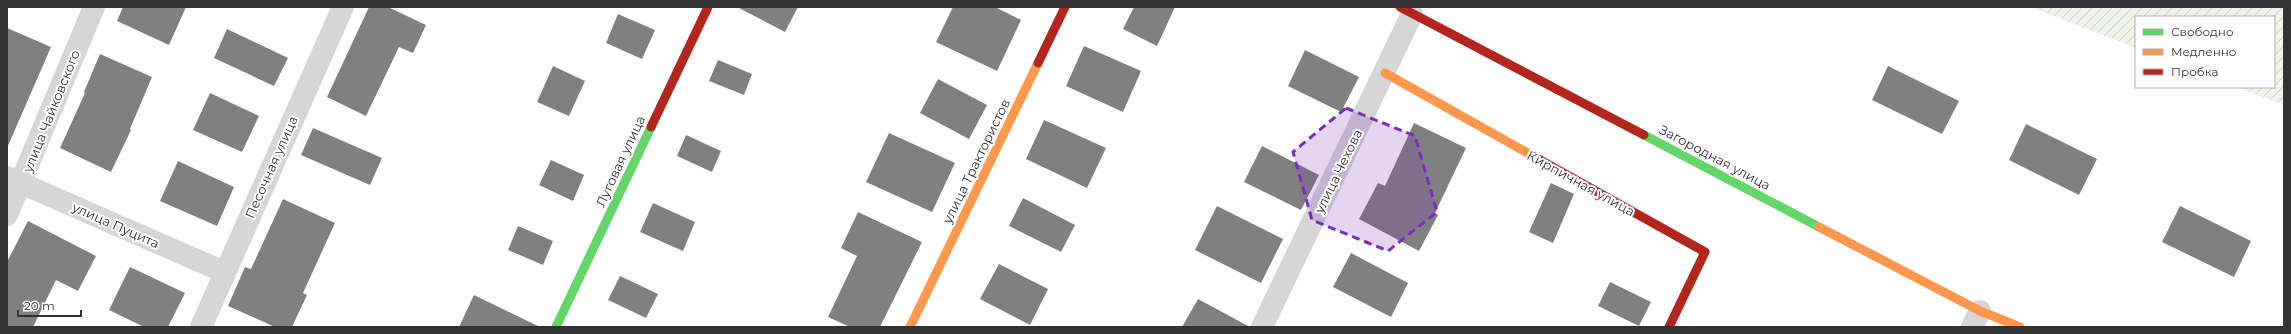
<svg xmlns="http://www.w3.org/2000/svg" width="2291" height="334" font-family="Montserrat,sans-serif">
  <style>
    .garden { fill: url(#garden-furrows) }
    .building { fill: #808080 }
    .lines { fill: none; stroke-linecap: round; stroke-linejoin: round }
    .street { stroke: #d6d6d6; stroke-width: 22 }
    .fast { stroke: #63d668; stroke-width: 9 }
    .slow { stroke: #ff974d; stroke-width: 9 }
    .jam { stroke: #b3261e; stroke-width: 9 }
    .marked { fill: #7b2cbf; fill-opacity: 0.2; stroke: #7b2cbf; stroke-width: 3; stroke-dasharray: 8 5; stroke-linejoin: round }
    .labels { text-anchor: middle; stroke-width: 4; stroke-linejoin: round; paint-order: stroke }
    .street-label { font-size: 13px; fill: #323232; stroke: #fff }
  </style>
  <defs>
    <pattern id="garden-furrows" width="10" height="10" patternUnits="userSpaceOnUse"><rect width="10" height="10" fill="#f0f2ec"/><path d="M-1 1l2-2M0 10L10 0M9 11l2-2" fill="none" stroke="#ced0cb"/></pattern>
  </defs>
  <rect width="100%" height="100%" fill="#fff"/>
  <polygon class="garden" points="2030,7 2284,7 2284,105 2236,87 2274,87 2274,17 2136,17 2136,48"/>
  <g class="building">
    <polygon points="123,7 186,7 169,45 117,21"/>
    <polygon points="369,7 388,7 426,25 413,53 399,47 366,116 327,97"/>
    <polygon points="737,7 798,7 785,32"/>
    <polygon points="953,7 995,7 1021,20 997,71 936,42"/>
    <polygon points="1134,7 1175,7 1157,46 1123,29"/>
    <polygon points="618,14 655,30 642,59 606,43"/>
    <polygon points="7,28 51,47 7,148"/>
    <polygon points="227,29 288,58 274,86 214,58"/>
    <polygon points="1084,46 1141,71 1123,112 1066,86"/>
    <polygon points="1305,50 1359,77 1341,112 1288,86"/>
    <polygon points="100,54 152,77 130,129 131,130 111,172 60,148 85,93 84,92"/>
    <polygon points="718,60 752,74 744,95 709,81"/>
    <polygon points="553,66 585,81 569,116 537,102"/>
    <polygon points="1888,66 1959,101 1942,134 1872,100"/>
    <polygon points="938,79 987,105 969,139 920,113"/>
    <polygon points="210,93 259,116 242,152 193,130"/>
    <polygon points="1044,120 1106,148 1087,188 1026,159"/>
    <polygon points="1414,123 1466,148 1435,213 1438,215 1419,251 1359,219 1378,183 1385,186"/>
    <polygon points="2026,124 2097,159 2079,195 2009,160"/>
    <polygon points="313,128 382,158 370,185 301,155"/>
    <polygon points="889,133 955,163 932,212 866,182"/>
    <polygon points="686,135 721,151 712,172 677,156"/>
    <polygon points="1262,146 1319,175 1301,210 1244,182"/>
    <polygon points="551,160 584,175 573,201 539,185"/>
    <polygon points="178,161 234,187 217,226 160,201"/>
    <polygon points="1551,183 1574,194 1553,243 1529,232"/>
    <polygon points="1023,198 1075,225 1061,252 1009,226"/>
    <polygon points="283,199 335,223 303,293 307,295 292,327 275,327 228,306 245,267 251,269"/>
    <polygon points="653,203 695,222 683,251 640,232"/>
    <polygon points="1217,206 1283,239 1261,283 1195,250"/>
    <polygon points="2180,206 2251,241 2234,277 2162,242"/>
    <polygon points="858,212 922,242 880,327 850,327 828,317 857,256 841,248"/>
    <polygon points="28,221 96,256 78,291 56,280 33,327 7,327 7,262"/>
    <polygon points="518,226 553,241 543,265 508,250"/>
    <polygon points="1351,253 1408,283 1391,317 1333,287"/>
    <polygon points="999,264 1048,289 1030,325 980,299"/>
    <polygon points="130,267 185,293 168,327 144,327 109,310"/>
    <polygon points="620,276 658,294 646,318 608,300"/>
    <polygon points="1610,282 1651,302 1639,326 1598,306"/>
    <polygon points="474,295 540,327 459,327"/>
    <polygon points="1198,299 1250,327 1182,327"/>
  </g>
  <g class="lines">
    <g class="street">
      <polyline points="7,177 224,272"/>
      <polyline points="7,215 94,7"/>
      <polyline points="201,327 343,7"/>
      <polyline points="1262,327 1412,14"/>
      <polyline points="1972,327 1980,311"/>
    </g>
    <g class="fast">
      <polyline points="1644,135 1819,227"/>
      <polyline points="556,327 651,127"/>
    </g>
    <g class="slow">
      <polyline points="1385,73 1533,156"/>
      <polyline points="1819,227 1980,311 2020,327"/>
      <polyline points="910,327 1038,63"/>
    </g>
    <g class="jam">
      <polyline points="1400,7 1644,135"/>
      <polyline points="1038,63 1065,7"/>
      <polyline points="651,127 708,7"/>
      <polyline points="1533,156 1705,252 1669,327"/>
    </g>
  </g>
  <path class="marked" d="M1346,108L1415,136L1437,212L1388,251L1312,220L1293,152Z"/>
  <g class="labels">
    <g class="street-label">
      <text transform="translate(51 111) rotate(-68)" y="5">улица Чайковского</text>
      <text transform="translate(1715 157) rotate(28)" y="5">Загородная улица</text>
      <text transform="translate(620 161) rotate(-65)" y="5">Луговая улица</text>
      <text transform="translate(976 161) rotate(-64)" y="5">улица Трактористов</text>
      <text transform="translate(271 167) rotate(-66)" y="5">Песочная улица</text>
      <text transform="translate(1338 171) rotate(-64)" y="5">улица Чехова</text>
      <text transform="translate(1581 183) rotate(29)" y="5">Кирпичная улица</text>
      <text transform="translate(116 225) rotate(24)" y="5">улица Пуцита</text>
    </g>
  </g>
  <rect width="2291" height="334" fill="none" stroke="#323232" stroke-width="16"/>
  <rect x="2135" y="16" width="140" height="72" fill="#ffffff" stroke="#adadad"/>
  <rect x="2143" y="29" width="20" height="6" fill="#63d668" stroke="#adadad"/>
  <text x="2171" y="36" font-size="12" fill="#323232">Свободно</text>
  <rect x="2143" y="49" width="20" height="6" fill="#ff974d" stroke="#adadad"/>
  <text x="2171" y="56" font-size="12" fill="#323232">Медленно</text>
  <rect x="2143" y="69" width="20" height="6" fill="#b3261e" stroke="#adadad"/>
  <text x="2171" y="76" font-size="12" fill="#323232">Пробка</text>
  <path d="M18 310v6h63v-6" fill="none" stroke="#323232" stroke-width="2"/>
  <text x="24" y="310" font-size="12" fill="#323232" stroke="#ffffff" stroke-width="3" paint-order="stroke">20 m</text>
</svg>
